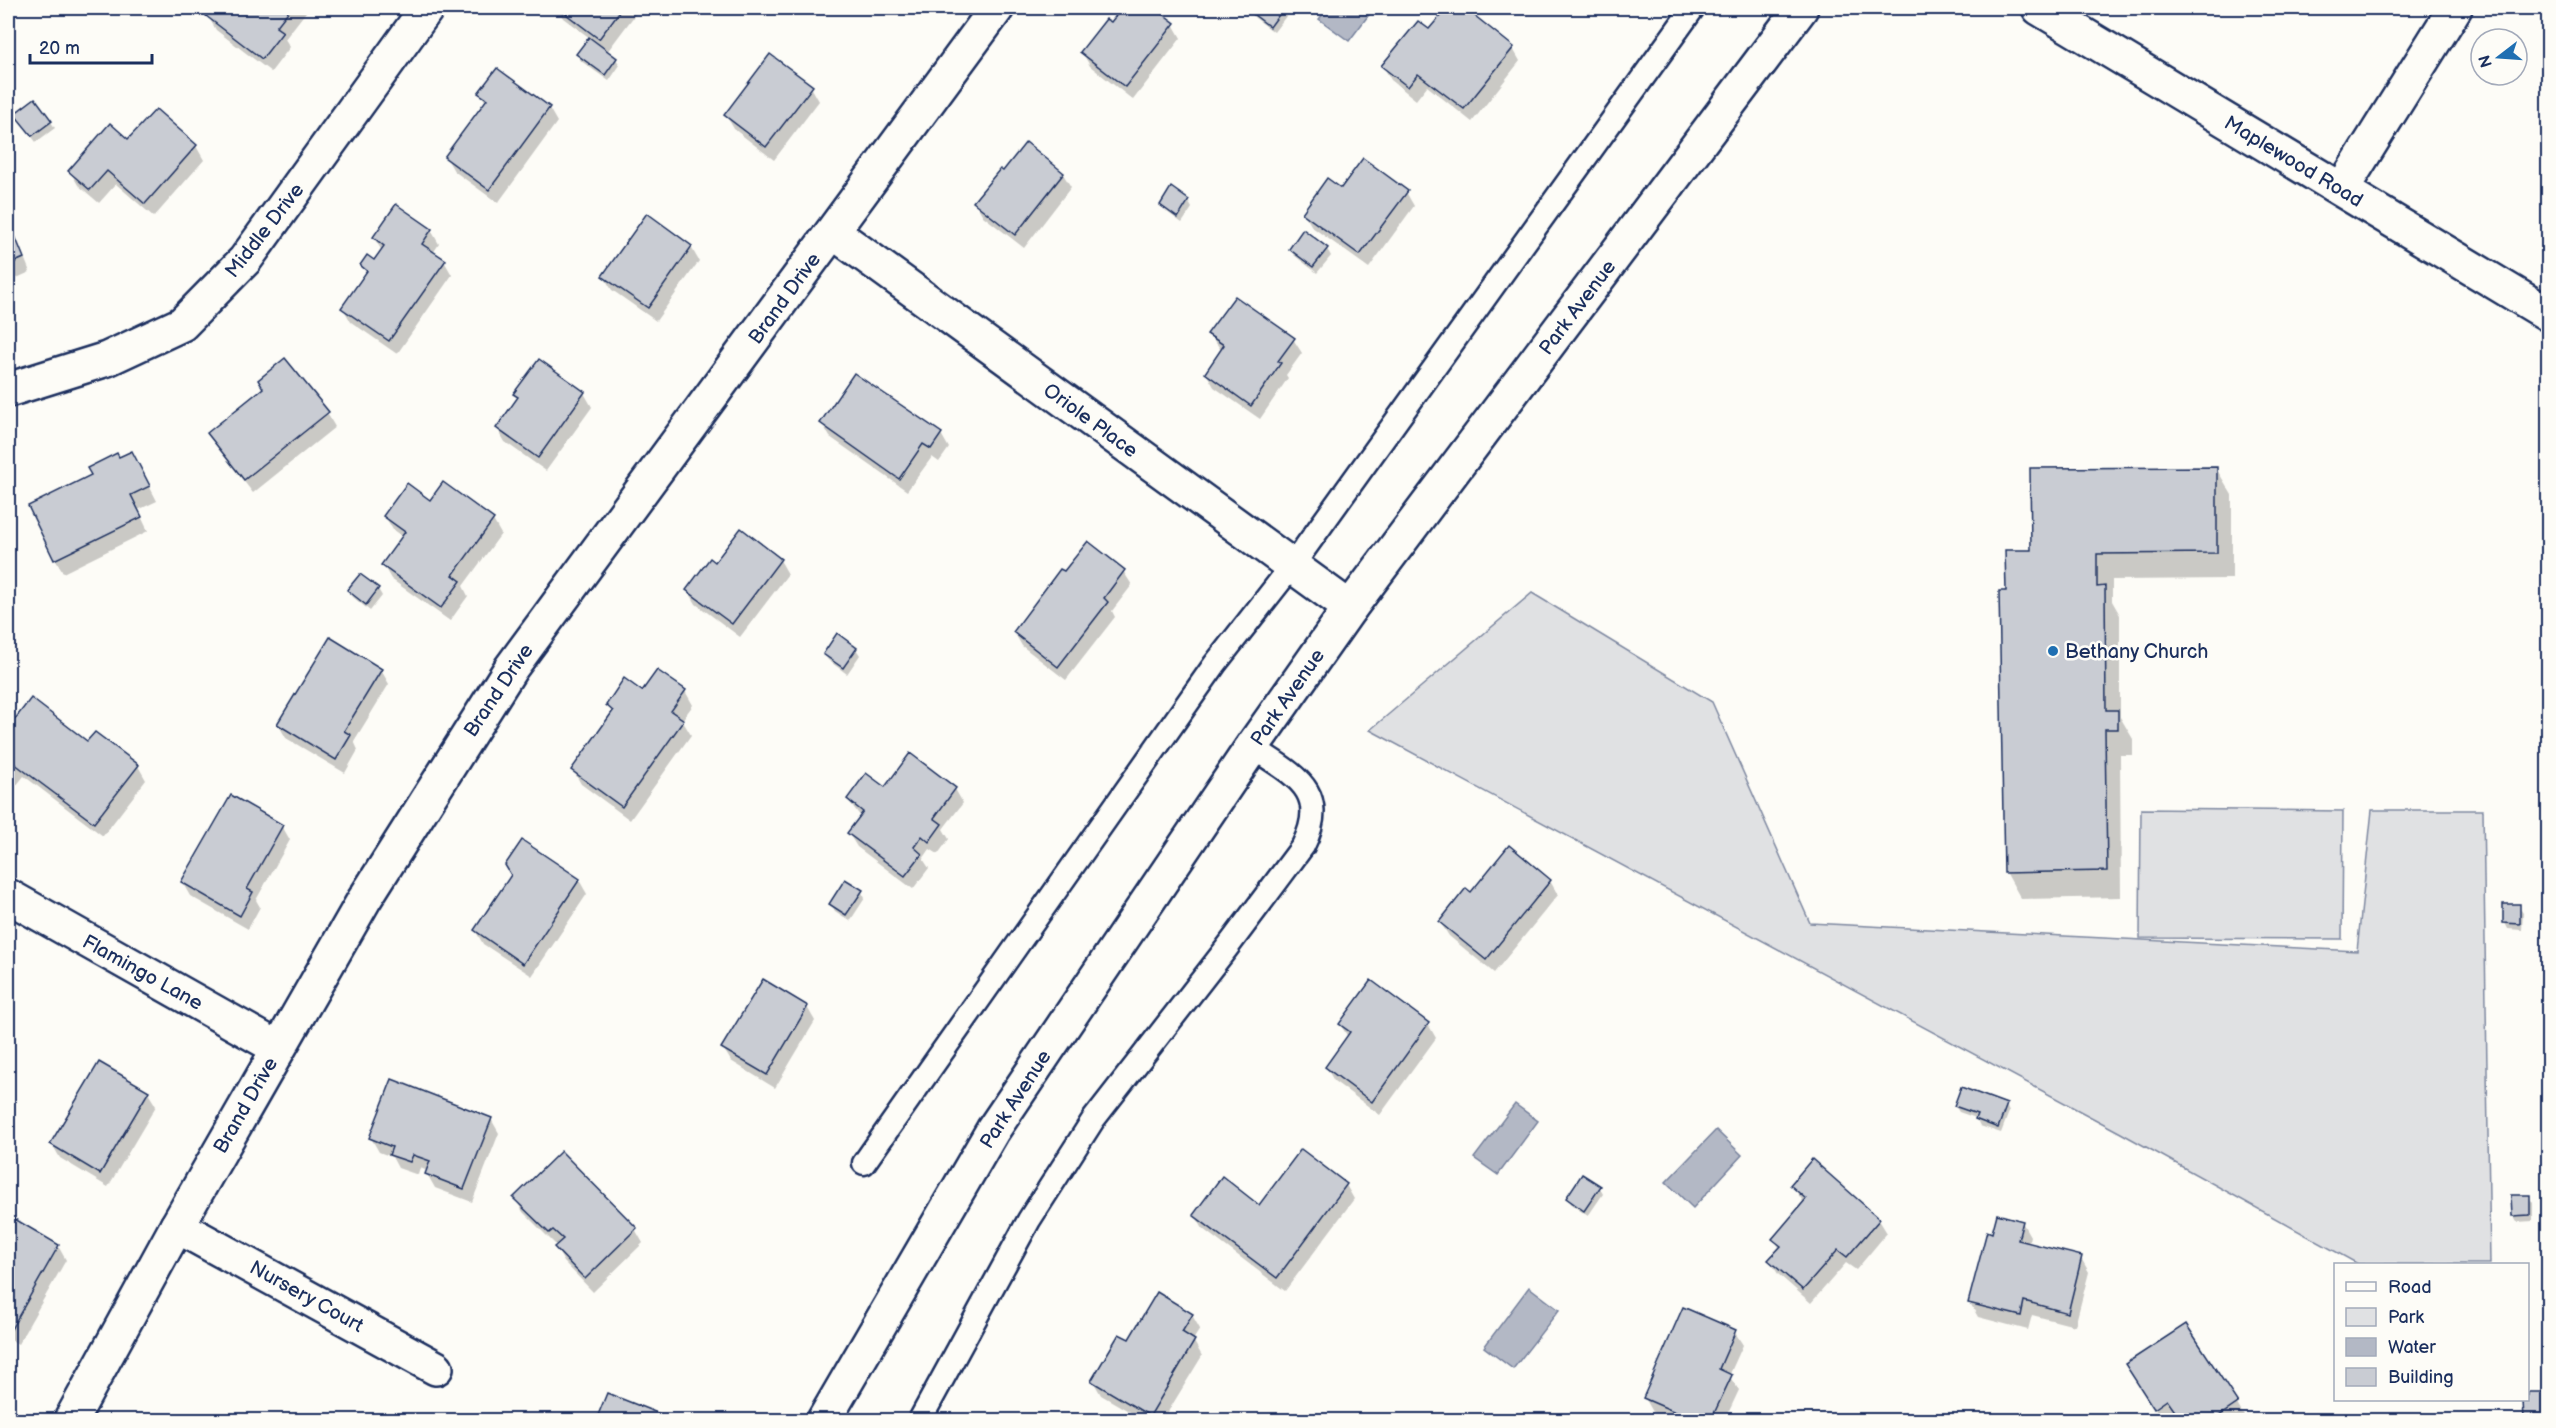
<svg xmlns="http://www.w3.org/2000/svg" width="2556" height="1428" font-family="'Balsamiq Sans',sans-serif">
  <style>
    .green { fill: #e0e1e3; stroke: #7e88a0; stroke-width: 1.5 }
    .water { fill: #b3b8c5; stroke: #76819c; stroke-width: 1.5 }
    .shadow { fill: #0003 }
    .building { fill: #c9ccd3; stroke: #1b2f5e; stroke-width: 1.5 }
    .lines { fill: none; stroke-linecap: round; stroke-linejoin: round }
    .service-casing { stroke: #1b2f5e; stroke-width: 27 }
    .minor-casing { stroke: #1b2f5e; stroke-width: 38 }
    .tertiary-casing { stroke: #1b2f5e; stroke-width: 38 }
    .secondary-casing { stroke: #1b2f5e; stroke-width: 38 }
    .service { stroke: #fdfcf7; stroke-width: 22 }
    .minor { stroke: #fdfcf7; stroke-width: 33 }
    .tertiary { stroke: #fdfcf7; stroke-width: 33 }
    .secondary { stroke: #fdfcf7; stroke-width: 33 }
    .poi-dot { fill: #1f6fb2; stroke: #fdfcf7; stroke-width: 2 }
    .labels { text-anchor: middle; stroke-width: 5; stroke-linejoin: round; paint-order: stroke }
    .street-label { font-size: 20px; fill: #1b2f5e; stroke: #fdfcf7 }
    .poi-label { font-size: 20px; fill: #1b2f5e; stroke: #fdfcf7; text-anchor: start }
  </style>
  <rect width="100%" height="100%" fill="#fdfcf7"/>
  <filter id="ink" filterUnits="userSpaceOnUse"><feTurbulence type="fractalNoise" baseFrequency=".0167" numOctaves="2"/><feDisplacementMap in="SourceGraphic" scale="12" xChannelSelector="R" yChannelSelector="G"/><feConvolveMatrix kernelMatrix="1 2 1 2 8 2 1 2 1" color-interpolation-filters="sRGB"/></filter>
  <g filter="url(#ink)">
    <g class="green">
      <polygon points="1532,593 1712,702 1810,923 2357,951 2372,810 2483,810 2490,1264 2358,1264 2119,1132 1370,730"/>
      <polygon points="2141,809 2343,811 2342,939 2140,938"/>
    </g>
    <g class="water">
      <polygon points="1328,8 1374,8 1349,41 1319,19"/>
      <polygon points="1515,1104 1538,1121 1498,1175 1474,1158"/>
      <polygon points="1716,1130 1742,1155 1693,1208 1666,1182"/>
      <polygon points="1529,1287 1559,1310 1513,1369 1484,1347"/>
    </g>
    <g class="shadow">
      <polygon points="8,8 12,8 11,24 8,25"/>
      <polygon points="215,8 309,8 285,39 290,47 271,72 216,30 208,16"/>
      <polygon points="557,8 640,8 607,52 616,59 620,65 609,81 581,61 578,54 590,38 563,18"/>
      <polygon points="1124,8 1152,8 1173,24 1181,38 1133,100 1090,66 1082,52 1111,25"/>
      <polygon points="1253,8 1287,8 1290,11 1274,32 1254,17 1251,11"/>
      <polygon points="1449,8 1463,8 1512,47 1520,61 1472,122 1427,86 1416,100 1391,80 1383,66 1430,32"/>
      <polygon points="497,70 549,108 557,122 498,203 454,171 446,157 486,102 480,93"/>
      <polygon points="811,87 819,101 774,160 734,129 726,115"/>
      <polygon points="20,121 51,122 55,128 36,142"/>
      <polygon points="128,141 196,146 204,160 154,217 116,184 99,203 78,185 70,171"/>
      <polygon points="1063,174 1071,187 1024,248 983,216 975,202"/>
      <polygon points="1406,192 1414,206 1369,268 1312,227 1304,213"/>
      <polygon points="1188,201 1192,208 1182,223 1166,211 1162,205"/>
      <polygon points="8,217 30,272 8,282"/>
      <polygon points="431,230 439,244 433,253 444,261 452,275 397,354 351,322 343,308 367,274 362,265 374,262 382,251 374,238"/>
      <polygon points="691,247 699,261 656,321 612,290 604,277"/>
      <polygon points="1290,249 1327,249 1331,256 1317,273 1294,255"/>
      <polygon points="1209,334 1293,339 1302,353 1286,375 1288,378 1260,419 1214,387 1206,373 1222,351"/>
      <polygon points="265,388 327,413 335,427 253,493 217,447 209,434"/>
      <polygon points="584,393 592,407 546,471 505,442 497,428 518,399 515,394"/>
      <polygon points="822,423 941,434 949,448 939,462 932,457 907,491 830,437"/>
      <polygon points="119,459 139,466 157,501 138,510 148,531 63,573 55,559 93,476"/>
      <polygon points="2216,468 2232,495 2232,579 2112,580 2112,601 2120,615 2120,717 2133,739 2133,755 2120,755 2121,897 2021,899 2006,872 2007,593 2033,551"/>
      <polygon points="431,502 493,520 501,534 463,586 468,596 450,621 391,579 383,565 403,537 393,530 385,516"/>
      <polygon points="780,560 788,574 740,637 696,604 688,590 715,564"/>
      <polygon points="1123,571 1132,585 1112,611 1115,617 1066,680 1022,646 1014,632"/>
      <polygon points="378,589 382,596 370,611 353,597 349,590"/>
      <polygon points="856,649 860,655 847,674 828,660 824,654"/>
      <polygon points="381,670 389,684 354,741 358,750 345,773 286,738 278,724"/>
      <polygon points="685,691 693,705 682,720 691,735 630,820 581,784 573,770 613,714 607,705 643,693"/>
      <polygon points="32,700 88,743 138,766 146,780 103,836 24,776 16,786 8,780 8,731"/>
      <polygon points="886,789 955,789 963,803 943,829 949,839 938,854 930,849 923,859 929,868 913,889 857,847 849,834 861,817 848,800"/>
      <polygon points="282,826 290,840 256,900 260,907 248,929 190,896 182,882"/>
      <polygon points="512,876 579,880 587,894 532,976 483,944 475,930"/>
      <polygon points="1550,881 1558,895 1494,973 1449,936 1440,922 1471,894"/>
      <polygon points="861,891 865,898 850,921 835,911 831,904"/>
      <polygon points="2519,906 2523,912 2522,930 2508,929 2505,923"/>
      <polygon points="1371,982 1428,1024 1436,1038 1380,1115 1334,1081 1326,1067 1348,1037 1340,1024"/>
      <polygon points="807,1007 815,1021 775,1088 731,1061 723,1048"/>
      <polygon points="148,1093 156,1106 108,1187 60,1158 52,1144"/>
      <polygon points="2006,1105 2009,1112 2001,1133 1980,1126 1976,1118 1959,1112 1955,1106"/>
      <polygon points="491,1119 499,1133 472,1202 435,1188 427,1174 428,1171 420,1168 418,1175 398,1168 392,1157 379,1152 371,1138"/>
      <polygon points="1346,1185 1354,1199 1285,1291 1203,1229 1195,1215 1259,1207"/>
      <polygon points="1792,1185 1879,1220 1887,1233 1856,1270 1846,1263 1811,1303 1778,1274 1770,1261 1780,1249 1774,1239 1804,1203"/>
      <polygon points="1599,1187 1603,1194 1588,1216 1572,1205 1568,1198"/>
      <polygon points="2529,1197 2533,1203 2533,1221 2517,1222 2513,1216"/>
      <polygon points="515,1198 635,1229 643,1243 593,1292 564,1262 556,1248 557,1246 523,1212"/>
      <polygon points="8,1217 58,1246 66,1260 18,1344 8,1338"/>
      <polygon points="2022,1222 2030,1236 2028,1244 2081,1258 2089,1272 2075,1326 2032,1315 2028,1330 1978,1317 1970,1303 1993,1235"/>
      <polygon points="1192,1315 1200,1329 1193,1340 1202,1356 1163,1420 1144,1420 1101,1395 1093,1381 1129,1341"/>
      <polygon points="2186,1326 2237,1404 2245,1418 2241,1420 2181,1420 2176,1413 2162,1420 2135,1379"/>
      <polygon points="1734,1331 1743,1345 1729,1376 1739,1390 1725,1420 1673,1420 1653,1412 1645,1398"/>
      <polygon points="2545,1393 2548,1400 2548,1420 2525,1420 2525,1400 2528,1400 2528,1394"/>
      <polygon points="608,1395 669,1420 670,1420 597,1420"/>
    </g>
    <g class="building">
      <polygon points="213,8 291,8 276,27 283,32 262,59 206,16"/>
      <polygon points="558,8 622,8 599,39"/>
      <polygon points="1122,8 1155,8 1175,23 1125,87 1080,52 1106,19 1111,22"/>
      <polygon points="1251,8 1284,8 1270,27 1249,11"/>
      <polygon points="1447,8 1465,8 1514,47 1464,109 1418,74 1408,87 1381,66 1418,21 1429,29"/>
      <polygon points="589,37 617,58 605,75 576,54"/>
      <polygon points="770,54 813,86 766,147 724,115"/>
      <polygon points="497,68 550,107 489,190 444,157 487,99 478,93"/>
      <polygon points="35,98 52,121 32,136 14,114"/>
      <polygon points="156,109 197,145 145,204 107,171 90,190 68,171 110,123 128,139"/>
      <polygon points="1026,142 1064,173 1015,235 973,202 1000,169 1003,171"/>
      <polygon points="1363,158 1408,191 1360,255 1302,213 1327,178 1341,188"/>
      <polygon points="1171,187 1189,200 1178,218 1160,205"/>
      <polygon points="396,204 432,229 422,244 446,260 389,341 341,308 367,271 360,265 367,255 374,260 384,246 373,237"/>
      <polygon points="647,213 692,246 648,308 602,276"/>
      <polygon points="8,219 24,258 8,265"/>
      <polygon points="1303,229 1328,248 1313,267 1289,249"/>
      <polygon points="1235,296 1295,338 1278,361 1281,363 1251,406 1205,373 1224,345 1207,334"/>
      <polygon points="285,358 329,412 244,480 207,433 263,388 258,380"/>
      <polygon points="539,359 585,392 538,458 496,428 518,397 513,394"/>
      <polygon points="854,373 942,433 931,449 923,444 899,479 820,423"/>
      <polygon points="132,451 150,486 131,495 142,517 54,560 28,506 91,475 87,468 117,453 119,457"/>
      <polygon points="2217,467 2217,553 2097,554 2097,587 2105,586 2106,710 2118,710 2118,729 2105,729 2107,871 2004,873 1999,591 2006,591 2005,550 2031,550 2030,468"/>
      <polygon points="443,482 494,519 453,575 461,581 441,608 381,565 405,532 383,516 407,483 430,500"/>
      <polygon points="741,528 781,559 732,624 686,590 710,558 715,562"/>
      <polygon points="1088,541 1125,570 1104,598 1108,602 1058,667 1013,632 1060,569 1064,571"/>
      <polygon points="360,574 379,588 366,605 347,590"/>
      <polygon points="837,633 857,648 843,668 823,654"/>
      <polygon points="330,637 382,669 344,731 351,735 336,760 277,724"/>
      <polygon points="657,670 686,690 671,711 684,720 622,807 571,770 613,711 606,705 624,678 642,691"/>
      <polygon points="31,698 87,741 95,732 139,765 94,823 15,764 8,773 8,728"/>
      <polygon points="910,753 956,788 934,818 942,824 929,842 922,836 914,847 922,854 905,876 847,833 863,812 847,799 866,773 885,787"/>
      <polygon points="231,795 283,825 247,889 253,892 240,916 181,882"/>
      <polygon points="522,840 580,879 523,964 474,930 511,875 505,865"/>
      <polygon points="1509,845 1551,880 1486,960 1439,922 1466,888 1471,892"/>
      <polygon points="845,879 863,890 846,915 829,904"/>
      <polygon points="2503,904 2520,904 2520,924 2503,923"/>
      <polygon points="763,979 808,1006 767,1075 721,1048"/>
      <polygon points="1371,980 1429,1023 1372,1102 1325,1067 1350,1032 1339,1024"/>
      <polygon points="99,1062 149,1091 100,1174 50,1144"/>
      <polygon points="392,1079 492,1118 464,1189 425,1174 430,1161 413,1155 410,1162 389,1155 392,1147 369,1138"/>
      <polygon points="1961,1087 2007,1104 1998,1128 1975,1119 1977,1114 1954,1106"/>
      <polygon points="1301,1149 1347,1184 1277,1278 1193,1215 1222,1176 1259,1205"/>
      <polygon points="561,1151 637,1228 585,1279 554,1247 563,1239 553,1230 549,1233 513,1198"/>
      <polygon points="1812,1159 1880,1219 1847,1257 1838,1250 1803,1290 1768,1260 1781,1246 1772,1239 1806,1199 1790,1185"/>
      <polygon points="1582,1174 1601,1186 1584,1211 1566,1198"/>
      <polygon points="2511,1195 2530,1195 2530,1215 2512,1216"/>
      <polygon points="1997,1214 2023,1221 2018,1240 2082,1256 2068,1313 2024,1301 2021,1316 1968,1303 1987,1231 1992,1233"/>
      <polygon points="8,1215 59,1245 10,1331 8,1329"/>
      <polygon points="1157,1292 1193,1314 1182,1332 1195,1340 1150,1416 1091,1381 1119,1334 1129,1339"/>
      <polygon points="1683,1307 1736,1330 1719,1369 1732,1375 1711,1420 1694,1420 1643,1398"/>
      <polygon points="2186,1324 2238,1403 2213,1420 2181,1420 2167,1400 2154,1409 2125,1364"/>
      <polygon points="2528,1392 2546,1392 2546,1420 2524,1420 2523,1400 2528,1400"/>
      <polygon points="607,1393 670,1418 669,1420 596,1420"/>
    </g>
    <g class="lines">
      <g class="service-casing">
        <g id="service">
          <polyline points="864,1163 1215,664 1292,566 1693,8"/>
          <path d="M920,1420L1029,1220L1093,1120L1226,949L1303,846C1331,790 1293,775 1252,747"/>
        </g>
      </g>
      <g class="minor-casing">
        <g id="minor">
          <polyline points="2342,189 2455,8"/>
          <polyline points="833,232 1350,608"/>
          <polyline points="8,390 107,359 182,324 245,260 427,8"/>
          <polyline points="8,896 278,1048"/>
          <polyline points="177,1226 436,1368"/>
          <polyline points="71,1420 177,1226 364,900 511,668 997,8"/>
        </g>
      </g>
      <g class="tertiary-casing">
        <polyline id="tertiary" points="2039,8 2548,314"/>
      </g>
      <g class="secondary-casing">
        <polyline id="secondary" points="824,1420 993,1130 1252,747 1350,608 1801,8"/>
      </g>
      <use href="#service" class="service"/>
      <use href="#minor" class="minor"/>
      <use href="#tertiary" class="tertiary"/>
      <use href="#secondary" class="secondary"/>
    </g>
  </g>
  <circle class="poi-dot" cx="2053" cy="651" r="6"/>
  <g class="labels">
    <g class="street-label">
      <text transform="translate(2294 161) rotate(31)" y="7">Maplewood Road</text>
      <text transform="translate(264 230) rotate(-52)" y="7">Middle Drive</text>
      <text transform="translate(784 298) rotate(-54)" y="7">Brand Drive</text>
      <text transform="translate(1577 307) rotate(-53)" y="7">Park Avenue</text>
      <text transform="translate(1091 420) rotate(36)" y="7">Oriole Place</text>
      <text transform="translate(498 690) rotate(-56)" y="7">Brand Drive</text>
      <text transform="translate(1287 697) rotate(-55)" y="7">Park Avenue</text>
      <text transform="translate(143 972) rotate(29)" y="7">Flamingo Lane</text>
      <text transform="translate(1015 1099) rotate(-57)" y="7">Park Avenue</text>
      <text transform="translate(245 1105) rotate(-60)" y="7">Brand Drive</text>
      <text transform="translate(307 1296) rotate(29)" y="7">Nursery Court</text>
    </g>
    <g class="poi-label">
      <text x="2065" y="658">Bethany Church</text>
    </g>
  </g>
  <rect width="2556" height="1428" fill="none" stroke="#fdfcf7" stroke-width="30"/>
  <rect x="15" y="15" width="2526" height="1398" fill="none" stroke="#1b2f5e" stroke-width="2" filter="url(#ink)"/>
  <rect x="2334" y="1263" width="195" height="138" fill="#fdfcf7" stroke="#a3aaba" stroke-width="1.5"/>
  <rect x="2346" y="1282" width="30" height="9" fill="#fdfcf7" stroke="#a3aaba" stroke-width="1.5"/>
  <text x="2388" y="1293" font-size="18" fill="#1b2f5e">Road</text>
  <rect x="2346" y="1308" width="30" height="18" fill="#e0e1e3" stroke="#a3aaba" stroke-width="1.5"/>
  <text x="2388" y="1323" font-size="18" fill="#1b2f5e">Park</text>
  <rect x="2346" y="1338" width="30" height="18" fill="#b3b8c5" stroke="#a3aaba" stroke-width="1.5"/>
  <text x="2388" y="1353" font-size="18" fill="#1b2f5e">Water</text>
  <rect x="2346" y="1368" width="30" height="18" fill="#c9ccd3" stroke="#a3aaba" stroke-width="1.5"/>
  <text x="2388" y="1383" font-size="18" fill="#1b2f5e">Building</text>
  <g transform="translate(2499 57) rotate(253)"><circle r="28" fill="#fdfcf7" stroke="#a3aaba" stroke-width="1.5"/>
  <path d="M0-4.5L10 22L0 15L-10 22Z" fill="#1f6fb2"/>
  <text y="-9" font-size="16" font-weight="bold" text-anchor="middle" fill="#1b2f5e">N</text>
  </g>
  <path d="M30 54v9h122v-9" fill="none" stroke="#1b2f5e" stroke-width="3"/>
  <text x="39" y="54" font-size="18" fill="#1b2f5e" stroke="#fdfcf7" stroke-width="4.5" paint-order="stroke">20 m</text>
</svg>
